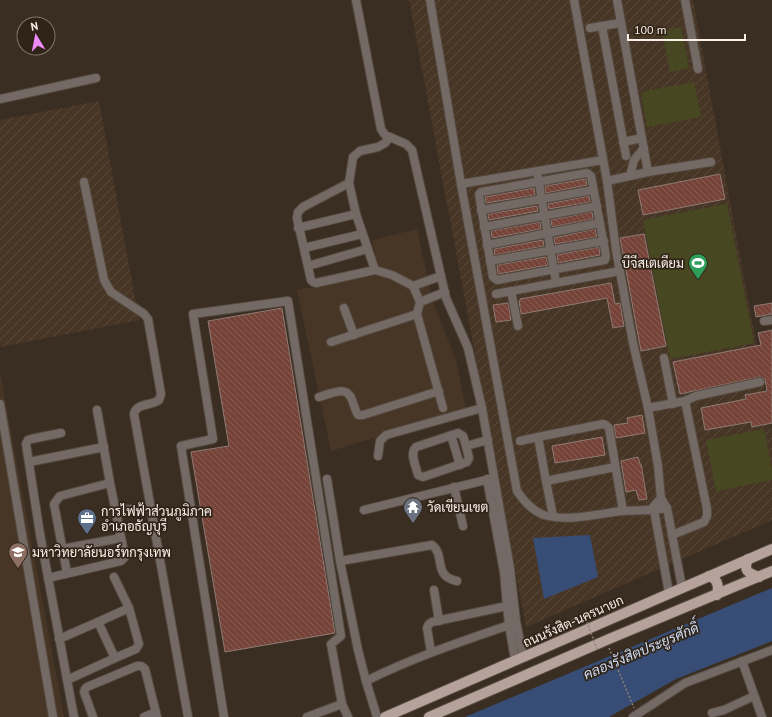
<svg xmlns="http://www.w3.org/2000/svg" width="772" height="717" font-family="'PT Sans',Sarabun,sans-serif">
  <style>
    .built { fill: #473625 }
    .industrial { fill: url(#industrial-furrows) }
    .pitch { fill: #474822 }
    .water { fill: #384d75 }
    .building { fill: url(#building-back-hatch); stroke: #8f7a75 }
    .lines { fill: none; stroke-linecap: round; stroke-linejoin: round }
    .minor-casing { stroke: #55493e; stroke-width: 10 }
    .major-casing { stroke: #55493e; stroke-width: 12 }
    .path { stroke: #8a8076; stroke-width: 1.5; stroke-dasharray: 2 2; stroke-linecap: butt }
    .minor { stroke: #736a66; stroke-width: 8 }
    .major { stroke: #b5a39b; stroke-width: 10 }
    .path-bridge { stroke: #8a8076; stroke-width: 1.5; stroke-dasharray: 2 2; stroke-linecap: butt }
    .labels { text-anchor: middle; stroke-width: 3.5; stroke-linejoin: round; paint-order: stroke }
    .poi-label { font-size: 13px; fill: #f9f0e9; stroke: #302418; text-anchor: start }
    .street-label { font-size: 13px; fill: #f9f0e9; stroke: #302418 }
    .water-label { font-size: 14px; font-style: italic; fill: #ccdbf6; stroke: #302418 }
  </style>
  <defs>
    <pattern id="industrial-furrows" width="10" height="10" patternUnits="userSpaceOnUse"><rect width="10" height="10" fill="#473625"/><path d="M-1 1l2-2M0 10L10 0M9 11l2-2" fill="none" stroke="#594a3a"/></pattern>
    <pattern id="building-back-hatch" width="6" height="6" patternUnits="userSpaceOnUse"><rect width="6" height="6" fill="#754338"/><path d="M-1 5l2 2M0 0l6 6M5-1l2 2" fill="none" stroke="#895e55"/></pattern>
  </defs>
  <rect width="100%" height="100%" fill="#3a2e22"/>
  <g class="built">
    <polygon points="417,229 433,302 456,360 466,410 331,451 297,290 380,275 372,240"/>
    <polygon points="0,372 9,421 64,717 0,717"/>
  </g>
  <g class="industrial">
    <polygon points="409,0 693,0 772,431 772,520 526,627"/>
    <polygon points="99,101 139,320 0,347 0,120"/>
  </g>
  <g class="pitch">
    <polygon points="681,27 689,68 670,72 662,31"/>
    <polygon points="694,82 701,117 647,127 641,92"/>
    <polygon points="727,204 754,343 670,359 643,220"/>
    <polygon points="764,429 772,469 772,480 716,491 706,440"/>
  </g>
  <g class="water">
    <polygon points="590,535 598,577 544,599 533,538"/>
    <polygon points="772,588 772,641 676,679 609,717 465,717"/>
  </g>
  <g class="building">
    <polygon points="720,174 725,199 643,215 638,190"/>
    <polygon points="586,179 587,185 546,193 545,186"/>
    <polygon points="534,188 535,195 486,203 485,197"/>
    <polygon points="589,196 590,202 549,209 548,204"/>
    <polygon points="537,206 538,211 489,220 488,214"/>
    <polygon points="592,212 593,219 552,227 551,220"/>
    <polygon points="540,222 541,229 492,238 491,231"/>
    <polygon points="595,229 597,237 555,244 554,238"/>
    <polygon points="644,234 666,346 641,351 620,238"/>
    <polygon points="543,240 544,246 495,255 494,249"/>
    <polygon points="599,247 600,255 558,263 557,255"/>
    <polygon points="546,257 548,265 498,274 497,265"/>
    <polygon points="611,283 615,304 620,303 624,326 613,328 607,298 521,314 519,301 520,301 520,299"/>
    <polygon points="508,303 511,320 496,322 493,305"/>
    <polygon points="772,303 772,314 756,317 754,306"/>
    <polygon points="282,308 335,633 225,652 191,452 229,446 208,321"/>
    <polygon points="772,330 772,423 752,427 751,422 705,430 701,408 746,399 745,395 767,391 765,379 759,377 680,394 673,362 761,345 758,333"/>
    <polygon points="642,415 645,433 616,438 614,425 628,423 627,418"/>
    <polygon points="602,437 605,455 555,463 552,446"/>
    <polygon points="638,457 640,464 641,464 647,499 639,500 636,490 626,492 621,461"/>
  </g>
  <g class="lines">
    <g class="minor-casing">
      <g id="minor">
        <polyline points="356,0 381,129 385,135 406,144 412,150 446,298 468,348 482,408 510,568 516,621 523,657"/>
        <path d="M430,0L461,184L517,491C523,500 533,511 544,515C569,522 597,514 621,511C636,510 652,511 667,508"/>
        <polyline points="574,0 607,181 616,250 633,343 648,408 658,466 661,498 667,508 682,587"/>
        <polyline points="617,0 648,172 711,162"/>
        <polyline points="685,0 698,69"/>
        <polyline points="602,26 626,156"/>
        <polyline points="590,28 620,23"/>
        <polyline points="0,99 96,78"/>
        <polyline points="623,142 642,138"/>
        <polygon points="587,173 591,176 606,256 605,260 497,280 493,277 479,194 481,192"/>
        <polyline points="630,176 634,160 644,148"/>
        <polyline points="538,177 556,282"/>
        <polyline points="607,181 648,172"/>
        <path d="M84,182L104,280L111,292L144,314L148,319L149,325L161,394L159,400C151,406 136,403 134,414L188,717"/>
        <polyline points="349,183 356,214 375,270"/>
        <polyline points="461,184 603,160"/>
        <polyline points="481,210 593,190"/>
        <polyline points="484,227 597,206"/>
        <polyline points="298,228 356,214"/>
        <polyline points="487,245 600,223"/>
        <polyline points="304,248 362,234"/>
        <polyline points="490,261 604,241"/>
        <polyline points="308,266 367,249"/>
        <polyline points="413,286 441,276"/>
        <polyline points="511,291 518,326"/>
        <polyline points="496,294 620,271"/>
        <polyline points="420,302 445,292"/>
        <polyline points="344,308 354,335"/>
        <polyline points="417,314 443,408"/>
        <polyline points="764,321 772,320"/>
        <polyline points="331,342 417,314 420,302 413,286 392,275 375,270 316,283 313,282 311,280 297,218 298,212 303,207 349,183 353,157 360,151 378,147 385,143 390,137"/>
        <polyline points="664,358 673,404"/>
        <path d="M319,397C331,394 347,384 352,400C354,405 355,410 358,415H363L439,391"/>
        <polyline points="0,404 53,717"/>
        <polyline points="648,408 685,401"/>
        <polyline points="97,410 110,483"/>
        <polyline points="61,433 31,439 28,440 26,444 40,534 74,717"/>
        <polyline points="451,435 460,465"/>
        <polyline points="520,441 538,437"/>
        <path d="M466,446L463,436L458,433L416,447C409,453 416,466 418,475L423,477L467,462L469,458L466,446L488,440"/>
        <polyline points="378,456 380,441 386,435 482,408"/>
        <polyline points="29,462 104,447"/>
        <path d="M327,479L340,561L358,650L366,681C412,658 460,642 509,625L515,660"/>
        <polyline points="487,479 504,572 507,606"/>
        <polyline points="546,481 538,437 603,424 606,425 609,428 623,511"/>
        <polyline points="454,487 463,526"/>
        <polyline points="661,498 653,507 654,510 669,593"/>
        <polyline points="364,510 494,478"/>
        <polyline points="116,511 132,509"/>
        <polyline points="553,516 546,481 615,467"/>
        <polyline points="672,535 704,522 707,516 707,509 685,401 696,396 760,382"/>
        <polyline points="62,549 121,538"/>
        <path d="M340,561L432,545C446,555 432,576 457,581"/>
        <polyline points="114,577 129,608 139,644 136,649 115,658"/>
        <polyline points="48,578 121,561 125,557 110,483 60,496 54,504 67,573"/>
        <polyline points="434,590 439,621"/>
        <polyline points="98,622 129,608"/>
        <polyline points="59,639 98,622 115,658 67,680"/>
        <polyline points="431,652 427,628 429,624 432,622 507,606 509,625"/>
        <polyline points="742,661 762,717"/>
        <polyline points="366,681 377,717"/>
        <polyline points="712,713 724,710 754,696"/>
        <polyline points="93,717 84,692 85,689 87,687 137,666 141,666 145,669 157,717"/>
        <polyline points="144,717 156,712"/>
        <polyline points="224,717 181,446 213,439 193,314 288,301 341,636 331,644 342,704 348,717"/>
        <polyline points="307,717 342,704"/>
        <polyline points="633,717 685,683 772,650"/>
      </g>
    </g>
    <g class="major-casing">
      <g id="major">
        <path d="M748,559C743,571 748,573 759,577"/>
        <path d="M709,576C718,579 719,586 717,595"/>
        <polyline points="385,717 772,549"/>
        <polyline points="429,717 609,639 772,571"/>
      </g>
    </g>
    <g class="path">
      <polyline points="573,626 571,620 584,614"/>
      <polyline points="609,648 634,708"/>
    </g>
    <use href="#minor" class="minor"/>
    <use href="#major" class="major"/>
    <polyline class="path-bridge" points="584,614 597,649"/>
  </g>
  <defs>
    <g id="stadium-pin" transform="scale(1)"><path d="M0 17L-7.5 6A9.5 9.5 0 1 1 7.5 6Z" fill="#2e9e5b" stroke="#302418"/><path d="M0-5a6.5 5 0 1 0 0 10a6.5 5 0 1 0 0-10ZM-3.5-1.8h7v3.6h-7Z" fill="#fff"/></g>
    <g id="temple-pin" transform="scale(1)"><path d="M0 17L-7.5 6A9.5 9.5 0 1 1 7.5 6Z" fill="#6b7280" stroke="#302418"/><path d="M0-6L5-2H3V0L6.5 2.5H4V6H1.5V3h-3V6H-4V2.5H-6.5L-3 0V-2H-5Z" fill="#fff"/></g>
    <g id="office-pin" transform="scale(1)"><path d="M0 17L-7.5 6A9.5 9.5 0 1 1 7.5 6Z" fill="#5c6f8a" stroke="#302418"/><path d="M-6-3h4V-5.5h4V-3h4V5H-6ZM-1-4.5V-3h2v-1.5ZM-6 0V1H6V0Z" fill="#fff"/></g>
    <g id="university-pin" transform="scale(1)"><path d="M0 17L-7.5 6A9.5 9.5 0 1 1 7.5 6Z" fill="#8d6e63" stroke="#302418"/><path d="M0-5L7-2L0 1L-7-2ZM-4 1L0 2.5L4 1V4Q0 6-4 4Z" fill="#fff"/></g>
  </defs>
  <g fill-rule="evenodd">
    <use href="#stadium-pin" x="698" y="263"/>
    <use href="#temple-pin" x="413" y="507"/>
    <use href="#office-pin" x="87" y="518"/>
    <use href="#university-pin" x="18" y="552"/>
  </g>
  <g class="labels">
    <g class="poi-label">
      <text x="684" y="268" text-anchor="end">บีจีสเตเดียม</text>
      <text x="427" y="512">วัดเขียนเขต</text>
      <text x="101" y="516">การไฟฟ้าส่วนภูมิภาค<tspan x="101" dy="15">อำเภอธัญบุรี</tspan></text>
      <text x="32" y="557">มหาวิทยาลัยนอร์ทกรุงเทพ</text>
    </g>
    <g class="street-label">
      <text transform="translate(573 621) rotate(-24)" y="5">ถนนรังสิต-นครนายก</text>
    </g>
    <g class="water-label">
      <text transform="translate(641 651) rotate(-23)" y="5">คลองรังสิตประยูรศักดิ์</text>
    </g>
  </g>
  <g transform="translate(36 36) rotate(350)"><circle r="19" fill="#302418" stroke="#80766c"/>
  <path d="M0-3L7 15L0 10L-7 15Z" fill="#ef8bf7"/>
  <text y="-6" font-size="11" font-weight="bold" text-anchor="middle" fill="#f9f0e9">N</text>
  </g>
  <path d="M628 34v6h117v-6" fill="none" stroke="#f9f0e9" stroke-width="2"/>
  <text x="634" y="34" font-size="12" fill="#f9f0e9" stroke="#302418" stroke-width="3" paint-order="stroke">100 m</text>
</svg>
